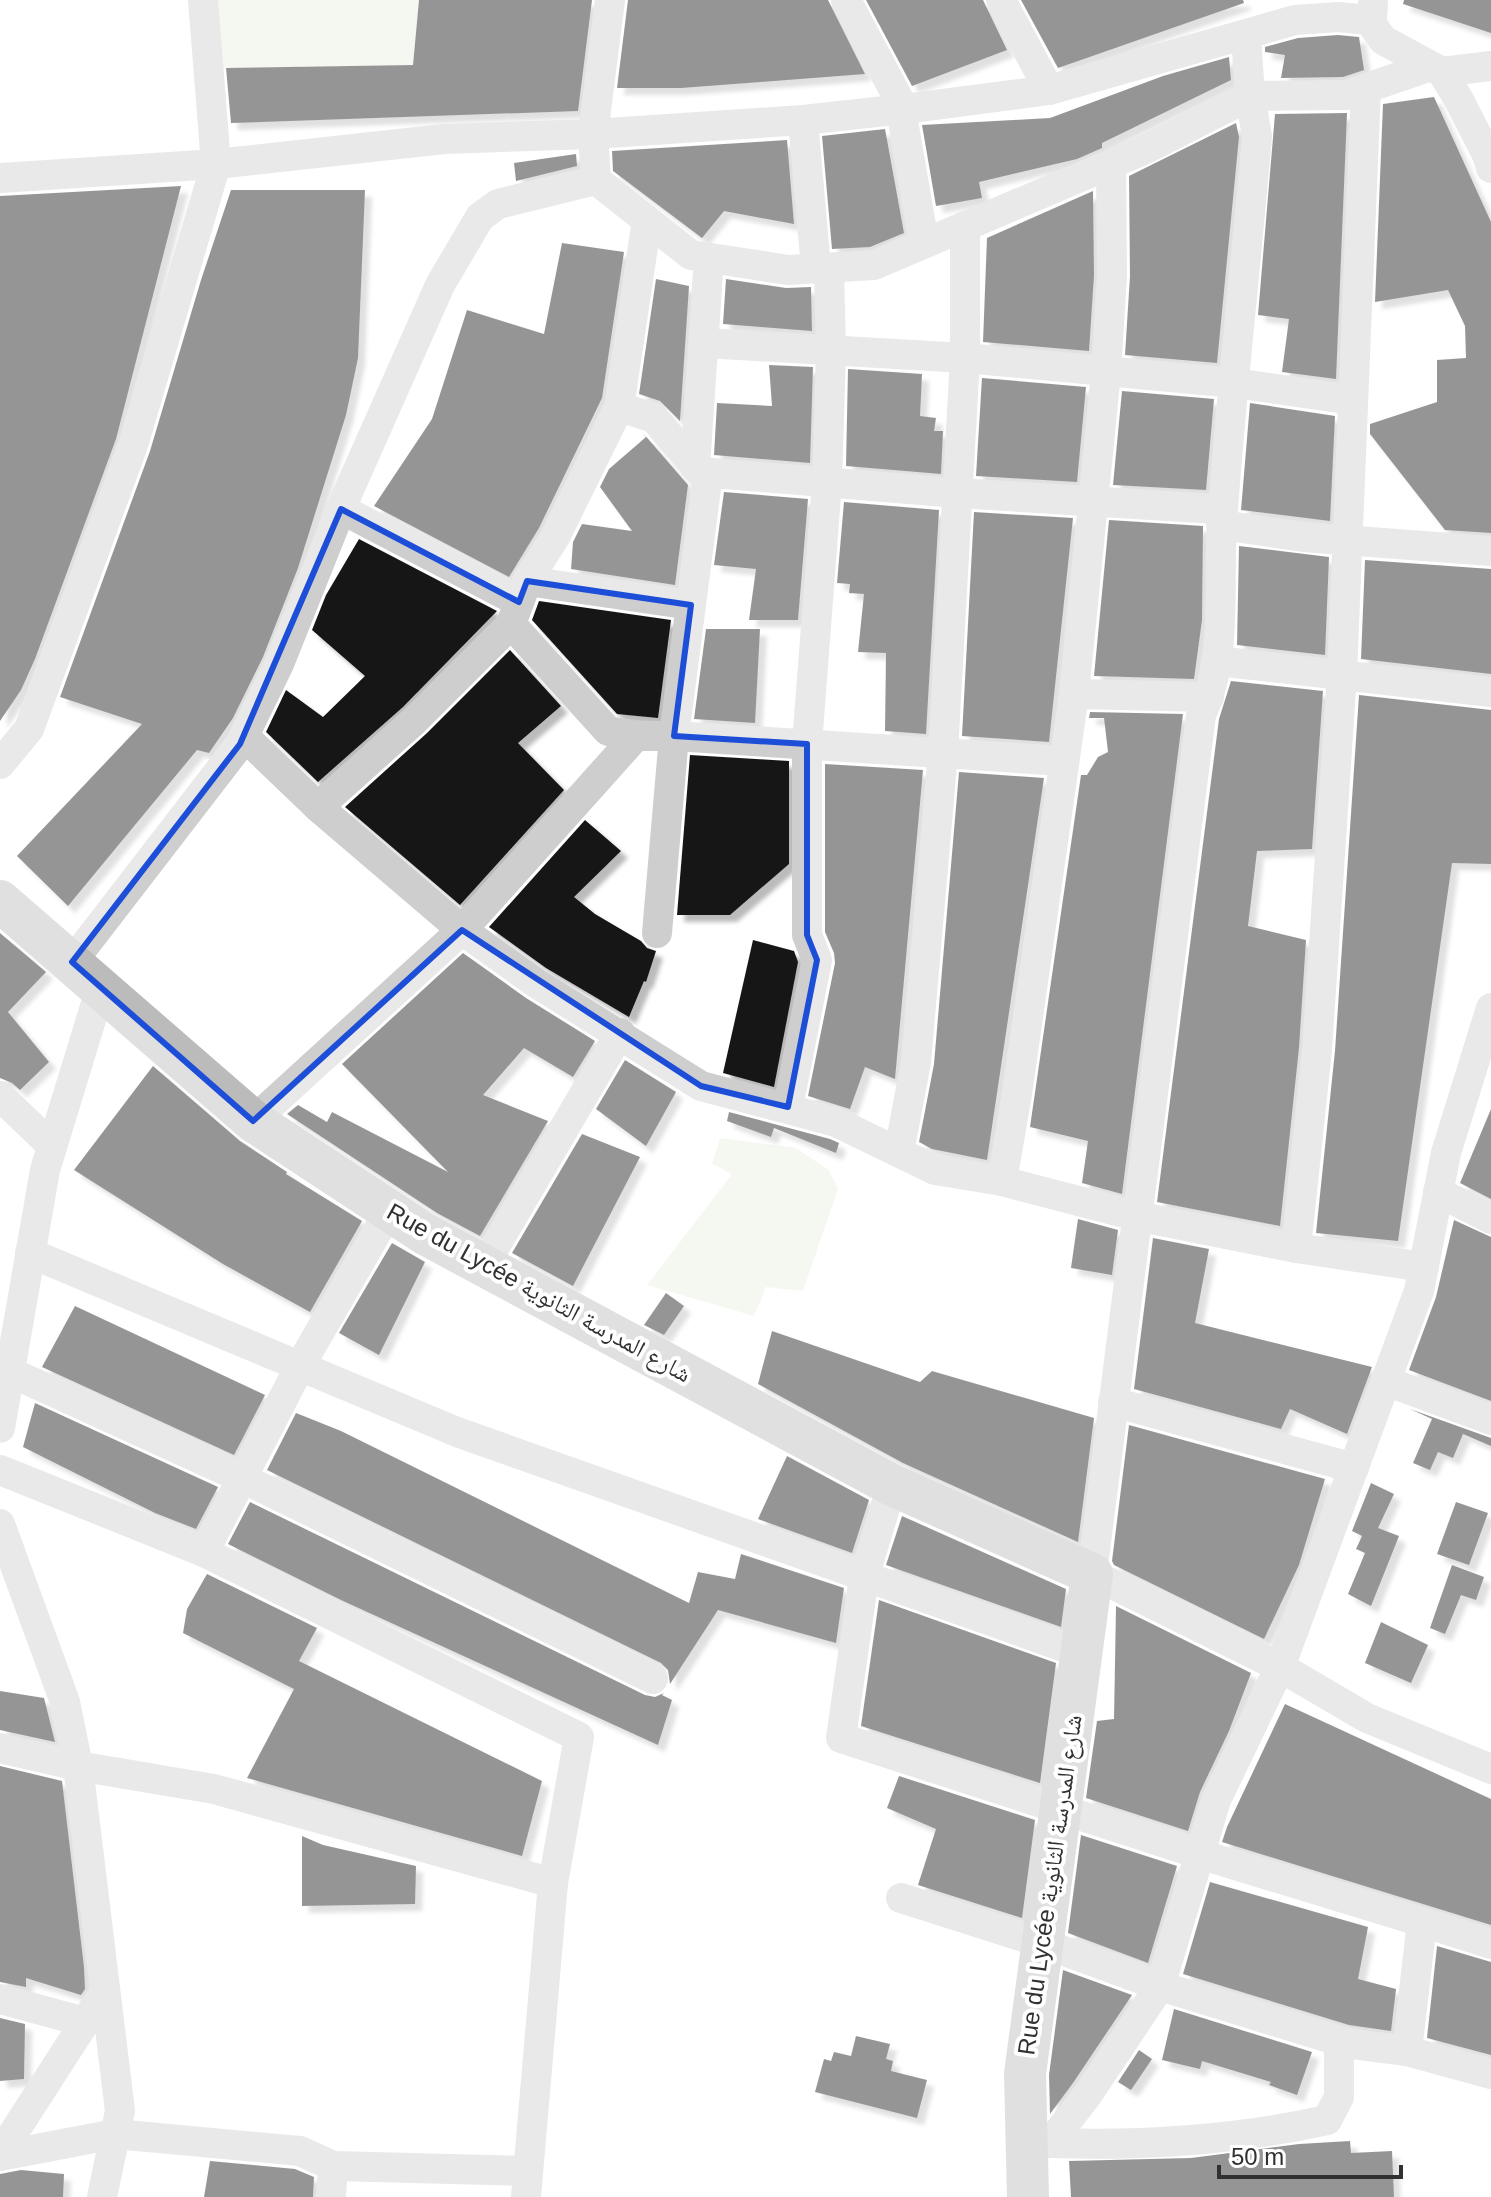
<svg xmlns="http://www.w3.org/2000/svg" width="1491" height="2197" font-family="Arial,'Noto Naskh Arabic',sans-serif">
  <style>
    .green { fill: #e9efde }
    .building { fill: #181818; filter: url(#shadow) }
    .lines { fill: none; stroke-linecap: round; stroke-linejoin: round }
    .street { stroke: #cecece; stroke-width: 30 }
    .secondary { stroke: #bbb; stroke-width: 42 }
    .marked { fill: none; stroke: #1d4ed8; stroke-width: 6; stroke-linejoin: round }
    .labels { text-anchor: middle; stroke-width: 8; stroke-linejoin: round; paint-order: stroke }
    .street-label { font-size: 24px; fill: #313131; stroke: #fff }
  </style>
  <defs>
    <filter id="shadow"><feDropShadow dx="7" dy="7" stdDeviation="2" flood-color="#0004"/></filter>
  </defs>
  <rect width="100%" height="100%" fill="#fff"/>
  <g class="green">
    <polygon points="216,0 419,0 413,65 223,68"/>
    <polygon points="720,1138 796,1148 829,1170 838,1189 803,1291 766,1287 754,1316 647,1285 732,1174 712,1164"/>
  </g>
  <g class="building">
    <polygon points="419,0 592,0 578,111 231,123 226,68 413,65"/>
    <polygon points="628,0 828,0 865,74 681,88 617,88"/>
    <polygon points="866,0 983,0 1007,50 912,86"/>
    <polygon points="1021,0 1243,0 1244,3 1058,68"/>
    <polygon points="1404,0 1491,0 1491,33 1403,4"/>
    <polygon points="1338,35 1359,37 1364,70 1343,77 1281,78 1285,55 1265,52 1265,47 1298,38"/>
    <polygon points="1229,57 1231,80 1102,143 1102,148 1077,159 979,182 982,198 936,206 922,125 1050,118 1163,76"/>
    <polygon points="1434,97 1491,222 1491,533 1445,530 1370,434 1370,424 1437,402 1437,360 1466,358 1465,326 1448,290 1375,302 1383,104"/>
    <polygon points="1347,113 1336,379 1282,372 1289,319 1258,315 1275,114"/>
    <polygon points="1236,123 1239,137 1217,363 1125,355 1130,276 1129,176"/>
    <polygon points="885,129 904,233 870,247 832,249 822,136"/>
    <polygon points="787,140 794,224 724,211 702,238 613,171 612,151"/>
    <polygon points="576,154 577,166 516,181 514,163"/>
    <polygon points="181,186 116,439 35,659 21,690 0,721 0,196"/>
    <polygon points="231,190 365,190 358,358 346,415 298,568 263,657 233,718 209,753 197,750 68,906 17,856 142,724 60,697 150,451 201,280"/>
    <polygon points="1093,191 1094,275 1089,351 983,342 987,238"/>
    <polygon points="562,243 624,252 602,398 539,528 509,577 374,506 432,419 467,310 544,334"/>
    <polygon points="656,279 689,286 680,421 660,401 639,394"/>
    <polygon points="726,279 786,288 811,287 812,331 723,324"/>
    <polygon points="769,365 813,367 810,463 714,455 717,403 772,406"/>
    <polygon points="848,369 922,374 920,416 936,418 934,431 943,431 941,474 846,466"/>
    <polygon points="982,378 1086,387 1077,482 976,476"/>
    <polygon points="1122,391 1214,399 1206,490 1113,485"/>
    <polygon points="1250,403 1335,416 1330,521 1241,510"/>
    <polygon points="643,433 688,485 675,585 571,569 573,542 582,524 632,531 600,487 609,469 646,437"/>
    <polygon points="724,492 808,499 798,620 749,620 756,569 714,565"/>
    <polygon points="844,502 939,510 926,734 885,731 886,653 858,652 864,594 849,593 850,584 837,583"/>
    <polygon points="974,512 1073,518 1049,742 962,736"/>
    <polygon points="1109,520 1203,526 1202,620 1194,679 1094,676"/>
    <polygon points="359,539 497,611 403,707 318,782 266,732 286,690 323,717 365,676 312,630 326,595"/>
    <polygon points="1239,546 1329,557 1325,655 1237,645"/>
    <polygon points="1365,560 1491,569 1491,674 1361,659"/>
    <polygon points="539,601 671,620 658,718 617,714 532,620"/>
    <polygon points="706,629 760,629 755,723 694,719"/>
    <polygon points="510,650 561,706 518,743 564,790 460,905 345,807 427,733"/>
    <polygon points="1231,681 1323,691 1312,849 1257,851 1248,926 1306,940 1299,1048 1280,1226 1157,1202 1219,719"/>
    <polygon points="1359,695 1491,710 1491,864 1452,863 1398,1241 1316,1233 1335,1051"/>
    <polygon points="1090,712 1183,714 1122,1194 1082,1183 1088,1141 1030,1127 1081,775 1087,775 1098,757 1108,752 1104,718 1089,718"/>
    <polygon points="690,755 789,761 789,864 730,915 677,915"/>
    <polygon points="825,764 923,770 895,1079 865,1067 850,1109 808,1096 835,963 834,953 825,932"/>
    <polygon points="959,772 1044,778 987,1160 932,1149 919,1142 934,1064"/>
    <polygon points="585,820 621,851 574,897 595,914 641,941 647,948 656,951 646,982 644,981 629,1017 546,968 489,927"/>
    <polygon points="0,933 46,972 8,1012 49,1062 20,1090 12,1083 0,1078"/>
    <polygon points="753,940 794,951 798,962 774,1087 723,1073"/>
    <polygon points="463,953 526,998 595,1041 573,1077 524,1048 483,1095 548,1121 480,1236 437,1213 287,1114 298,1105 327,1122 332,1112 448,1172 342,1064"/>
    <polygon points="625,1060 676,1092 646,1146 596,1109"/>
    <polygon points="153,1066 240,1141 287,1172 286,1174 362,1221 310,1312 223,1264 74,1170"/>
    <polygon points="1491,1109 1491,1199 1460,1183"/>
    <polygon points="729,1112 830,1139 839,1143 836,1153 774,1128 771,1137 727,1121"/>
    <polygon points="582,1134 640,1157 573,1286 512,1253"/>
    <polygon points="1078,1219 1118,1230 1112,1275 1071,1268"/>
    <polygon points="1454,1220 1491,1237 1491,1401 1409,1370 1436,1297"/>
    <polygon points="1153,1238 1209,1249 1195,1323 1372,1367 1347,1434 1290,1409 1281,1429 1134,1389"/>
    <polygon points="392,1243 425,1262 379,1355 339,1333"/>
    <polygon points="666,1293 684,1306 664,1335 644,1325"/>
    <polygon points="75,1306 265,1395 234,1455 42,1367"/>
    <polygon points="772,1331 920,1382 932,1371 1094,1418 1078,1542 903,1463 758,1384"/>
    <polygon points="35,1403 218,1487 196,1529 155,1513 23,1447"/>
    <polygon points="1410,1409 1491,1438 1491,1446 1463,1434 1453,1458 1438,1452 1430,1470 1413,1463 1432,1419"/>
    <polygon points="296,1413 341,1431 689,1603 698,1572 735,1579 741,1554 844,1588 836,1643 718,1610 670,1684 668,1670 661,1663 267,1470"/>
    <polygon points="1129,1425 1325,1479 1299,1565 1264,1639 1114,1565 1112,1561"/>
    <polygon points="787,1456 869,1500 852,1553 758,1519"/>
    <polygon points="1371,1483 1394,1494 1378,1528 1399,1536 1371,1606 1348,1594 1365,1553 1356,1549 1362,1536 1352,1531"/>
    <polygon points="250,1502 645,1695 655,1697 664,1693 662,1695 672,1700 658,1745 341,1600 228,1544"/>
    <polygon points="1456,1502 1488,1513 1469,1565 1437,1554"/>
    <polygon points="902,1516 1066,1589 1061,1627 886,1565"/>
    <polygon points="1452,1565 1484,1577 1476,1600 1461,1595 1445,1634 1430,1628"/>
    <polygon points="207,1574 317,1628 299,1661 542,1781 522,1856 247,1778 294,1689 183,1633 187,1609"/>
    <polygon points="879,1600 1056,1663 1040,1783 861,1726"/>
    <polygon points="1116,1606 1251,1673 1229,1731 1200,1792 1188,1831 1086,1798 1097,1721 1114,1719"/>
    <polygon points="1381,1622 1428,1645 1411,1683 1365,1663"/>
    <polygon points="0,1691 44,1698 55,1742 0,1730"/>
    <polygon points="1285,1704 1491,1799 1491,1925 1222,1842 1227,1827"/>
    <polygon points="0,1766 62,1781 84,1967 85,1989 81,1995 26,1978 26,1987 0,1982"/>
    <polygon points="899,1776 1035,1820 1022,1918 918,1885 936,1829 887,1808"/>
    <polygon points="1081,1835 1177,1866 1148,1963 1068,1933"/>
    <polygon points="302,1836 323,1845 416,1866 415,1904 302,1906"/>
    <polygon points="1210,1882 1368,1927 1358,1979 1396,1989 1391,2031 1349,2025 1183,1974"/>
    <polygon points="1437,1946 1491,1962 1491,2055 1427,2038"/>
    <polygon points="1063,1970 1132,1995 1073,2083 1050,2114 1049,2075"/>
    <polygon points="1174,2009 1312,2052 1297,2095 1269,2085 1271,2082 1202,2061 1200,2069 1162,2060"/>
    <polygon points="0,2018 25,2024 24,2079 0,2081"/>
    <polygon points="856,2036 890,2044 886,2059 893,2061 891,2071 927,2080 917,2118 815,2092 824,2059 831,2061 834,2052 851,2056"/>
    <polygon points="1139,2050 1152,2059 1131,2090 1118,2082"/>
    <polygon points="1350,2141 1351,2153 1392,2151 1394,2197 1071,2197 1069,2161 1191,2158 1299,2144"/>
    <polygon points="210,2161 295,2169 314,2177 313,2197 204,2197"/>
    <polygon points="21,2170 64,2174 63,2197 0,2197 0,2174"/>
  </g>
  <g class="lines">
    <g class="street">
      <polyline points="610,0 593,134 596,180 691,255 788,270 874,265 1146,149 1250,96 1346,95 1428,67"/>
      <polyline points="846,0 904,109"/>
      <polyline points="1001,0 1049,90"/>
      <polyline points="1373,4 1372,19 1369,20 1383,40 1442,72 1459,100 1488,157 1491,168"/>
      <path d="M1246,35L1250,96L1257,136C1246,265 1231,394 1222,523C1218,586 1228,657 1201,715L1092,1574L1280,1667L1367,1718L1491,1769"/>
      <polyline points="1442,72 1491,66"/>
      <polyline points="1366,88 1342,674 1317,1050 1296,1248 1424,1267"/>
      <polyline points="901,109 924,243"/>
      <polyline points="803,120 816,268"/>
      <polyline points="0,178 216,164 444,139 593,134 803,120 904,109 1049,90 1295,20 1338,17 1369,20"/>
      <polyline points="704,343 965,358 1235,383 1353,400"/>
      <polyline points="619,407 647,220"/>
      <polyline points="695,467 709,258"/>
      <polyline points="341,509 519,602"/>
      <polyline points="527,581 691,605"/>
      <polyline points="511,624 608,731 636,736 674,736 1064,761"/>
      <polyline points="1217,661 1491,692"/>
      <polyline points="1074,694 1209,697"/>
      <polyline points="244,736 318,807 415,720 511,624 527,581 555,537 619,407 654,418 700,472 957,493 1216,509 1222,525 1303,537 1491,551"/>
      <polyline points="0,764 29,729 133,445 216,164 203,0"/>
      <polyline points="318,807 462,930 536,983 701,1086 836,1122 935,1170 1002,1181 1017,1094 1074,694 1106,372 1112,275 1111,164"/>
      <polyline points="657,933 674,736 708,473"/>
      <polyline points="72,962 240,744 279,664 345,499 440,285 480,217 498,204 596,180"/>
      <polyline points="0,1096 52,1146"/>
      <polyline points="788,1107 817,960 807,935 807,744 827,482 831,352 829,268"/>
      <polyline points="253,1121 462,930 636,736"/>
      <polyline points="899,1152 916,1062 943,753 965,358 965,226"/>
      <polyline points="1002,1181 1136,1216 1296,1248"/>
      <polyline points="1438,1192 1491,1219"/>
      <polyline points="30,1253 457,1432 1081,1653"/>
      <polyline points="483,1267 620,1033"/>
      <polyline points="10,1372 242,1478 653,1679"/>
      <polyline points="1386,1381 1491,1420"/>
      <polyline points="1113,1402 1354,1468"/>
      <polyline points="0,1428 45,1170 101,987"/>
      <polyline points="0,1470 204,1552 300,1366 389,1211"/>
      <polyline points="892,1485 864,1577 841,1738 1199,1854 1422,1922"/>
      <polyline points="0,1524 65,1702 78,1766 120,2111 102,2197"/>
      <polyline points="204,1552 579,1737 553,1883"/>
      <polyline points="0,1748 78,1766 214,1789 553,1883 526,2197"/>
      <polyline points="901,1898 1042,1943 1160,1986 1345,2043"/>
      <polyline points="1491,1944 1422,1922 1407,2051 1491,2074"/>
      <polyline points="0,1999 85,2022"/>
      <path d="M1050,2143C1142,2146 1237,2140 1327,2120L1339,2097V2050L1345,2043L1407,2051"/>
      <polyline points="1025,2146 1050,2143 1088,2094 1160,1986 1216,1800 1280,1667 1419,1291 1446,1153 1491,1008"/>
      <polyline points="0,2154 105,1991"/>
      <polyline points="0,2156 115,2134 300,2151 333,2166 331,2197"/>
      <polyline points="333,2166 528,2171"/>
    </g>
    <polyline class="secondary" points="0,901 253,1121 425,1234 892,1485 1092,1574 1025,2074 1028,2197"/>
  </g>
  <path d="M0 0H1491V2197H0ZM341,509L519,602L527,581L691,605L674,736L807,744V935L817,960L788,1107L701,1086L462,930L253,1121L72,962L240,744Z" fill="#fff" fill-opacity=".55" fill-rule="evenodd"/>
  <path class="marked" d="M341,509L519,602L527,581L691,605L674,736L807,744V935L817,960L788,1107L701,1086L462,930L253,1121L72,962L240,744Z"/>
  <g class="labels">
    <g class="street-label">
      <text transform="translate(539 1293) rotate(29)" y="8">Rue du Lycée شارع المدرسة الثانوية</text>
      <text transform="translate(1050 1885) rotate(-82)" y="8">Rue du Lycée شارع المدرسة الثانوية</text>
    </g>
  </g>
  <path d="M1219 2165v12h182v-12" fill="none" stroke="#313131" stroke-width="4"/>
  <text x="1231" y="2165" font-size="24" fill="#313131" stroke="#ffffff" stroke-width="6" paint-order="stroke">50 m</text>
</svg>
